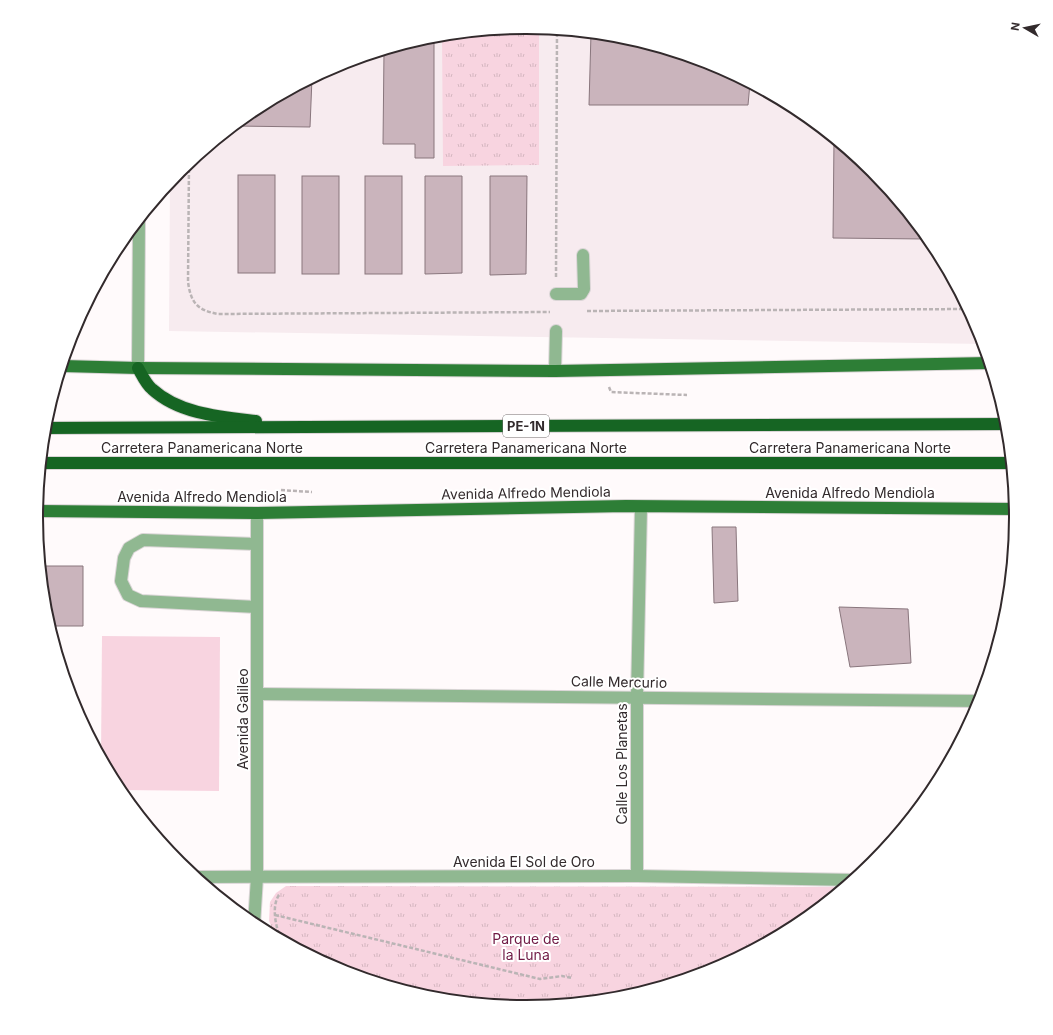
<svg xmlns="http://www.w3.org/2000/svg" width="1053" height="1035" font-family="Inter,sans-serif">
  <style>
    .built { fill: #f7ebef }
    .grass { fill: #f8d4e0 }
    .park { fill: url(#park-tufts) }
    .building { fill: #cab4bc; stroke: #89767d }
    .lines { fill: none; stroke-linecap: round; stroke-linejoin: round }
    .minor-casing { stroke: #dad5d6; stroke-width: 14 }
    .major-casing { stroke: #dad5d6; stroke-width: 14 }
    .highway-casing { stroke: #dad5d6; stroke-width: 14 }
    .path { stroke: #bab4b5; stroke-width: 2.5; stroke-dasharray: 4 2; stroke-linecap: butt }
    .minor { stroke: #90b891; stroke-width: 12 }
    .major { stroke: #2d7e36; stroke-width: 12 }
    .highway { stroke: #166523; stroke-width: 12 }
    .labels { text-anchor: middle; stroke-width: 4; stroke-linejoin: round; paint-order: stroke }
    .shield { fill: #fff; stroke: #706a6b; stroke-width: 1 }
    .shield-label { font-size: 13px; font-weight: bold; fill: #322a2c }
    .street-label { font-size: 14px; fill: #322a2c; stroke: #fff }
    .park-label { font-size: 14px; fill: #701a45; stroke: #fff }
    .rim { fill: none; stroke: #322a2c; stroke-width: 2 }
  </style>
  <defs>
    <pattern id="park-tufts" width="24" height="20" patternUnits="userSpaceOnUse"><rect width="24" height="20" fill="#f8d4e0"/><path d="M3 7l-1-3M5 7V3M7 7l1-3M15 17l-1-3M17 17v-4M19 17l1-3" fill="none" stroke="#d5b6c0"/></pattern>
  </defs>
  <rect width="100%" height="100%" fill="#fffafb"/>
  <polygon class="built" points="527,27 622,36 714,64 799,110 873,171 934,245 980,330 984,344 169,331 170,183 180,171 254,110 339,64 431,36"/>
  <polygon class="grass" points="102,636 220,637 219,791 119,790 101,757"/>
  <g class="park">
    <polygon points="527,27 539,28 539,165 443,166 442,35"/>
    <polygon points="286,886 845,887 799,925 714,971 622,999 526,1008 431,999 339,971 276,937 269,921 270,902 276,893"/>
  </g>
  <g class="building">
    <polygon points="591,33 622,36 714,64 750,83 748,105 589,105"/>
    <polygon points="434,36 434,158 415,158 415,144 383,144 384,51"/>
    <polygon points="312,78 310,127 234,126 254,110"/>
    <polygon points="834,139 873,171 925,234 925,239 833,238"/>
    <rect x="238" y="175" width="37" height="98"/>
    <rect x="302" y="176" width="37" height="98"/>
    <rect x="365" y="176" width="37" height="98"/>
    <polygon points="425,176 462,176 462,273 425,274"/>
    <polygon points="490,176 527,176 526,274 490,275"/>
    <polygon points="712,527 736,527 738,601 714,603"/>
    <polygon points="41,566 83,566 83,626 49,626 45,613"/>
    <polygon points="839,607 908,609 911,663 850,667"/>
  </g>
  <g class="lines">
    <g class="minor-casing">
      <g id="minor">
        <polyline points="556,294 581,294 584,289 583,255"/>
        <polyline points="138,368 139,220"/>
        <polyline points="555,371 556,331"/>
        <polyline points="257,544 143,540 129,548 124,558 121,581 128,595 141,601 257,607"/>
        <polyline points="258,694 981,701"/>
        <polyline points="637,876 637,697 641,507"/>
        <polyline points="195,877 637,876 854,880"/>
        <polyline points="254,925 257,877 257,513"/>
      </g>
    </g>
    <g class="major-casing">
      <g id="major">
        <polyline points="62,366 138,368 555,371 990,363"/>
        <polyline points="37,511 257,513 626,506 1016,509"/>
      </g>
    </g>
    <g class="highway-casing">
      <g id="highway">
        <path d="M138,368C142,375 146,384 152,389C179,414 221,417 256,421"/>
        <polyline points="45,428 1008,424"/>
        <polyline points="41,463 1012,463"/>
      </g>
    </g>
    <g class="path">
      <path d="M189,163L188,282C191,303 197,310 218,314L550,312"/>
      <polyline points="556,277 557,30"/>
      <polyline points="587,311 969,309"/>
      <polyline points="609,387 611,392 687,395"/>
      <polyline points="281,490 312,492"/>
      <path d="M279,895C271,907 276,927 281,940"/>
      <polyline points="275,915 540,979 562,976 572,978"/>
    </g>
    <use href="#minor" class="minor"/>
    <use href="#major" class="major"/>
    <use href="#highway" class="highway"/>
  </g>
  <g class="labels">
    <rect class="shield" x="503" y="415" width="46" height="22" rx="3"/>
    <g class="shield-label">
      <text x="526" y="431">PE-1N</text>
    </g>
    <g class="street-label">
      <text x="202" y="453">Carretera Panamericana Norte</text>
      <text x="526" y="453">Carretera Panamericana Norte</text>
      <text x="850" y="453">Carretera Panamericana Norte</text>
      <text transform="translate(526 493) rotate(-1)" y="5">Avenida Alfredo Mendiola</text>
      <text x="850" y="498">Avenida Alfredo Mendiola</text>
      <text x="202" y="502">Avenida Alfredo Mendiola</text>
      <text transform="translate(619 682) rotate(1)" y="5">Calle Mercurio</text>
      <text transform="translate(243 719) rotate(-90)" y="5">Avenida Galileo</text>
      <text transform="translate(622 764) rotate(-90)" y="5">Calle Los Planetas</text>
      <text x="524" y="867">Avenida El Sol de Oro</text>
    </g>
    <g class="park-label">
      <text x="526" y="944">Parque de<tspan x="526" dy="16">la Luna</tspan></text>
    </g>
  </g>
  <path d="M0 0H1053V1035H0ZM43 517a483 483 0 1 1 966 0a483 483 0 1 1-966 0Z" fill="#fff" fill-rule="evenodd"/>
  <path class="rim" d="M43 517a483 483 0 1 1 966 0a483 483 0 1 1-966 0Z"/>
  <g transform="translate(1025 28) rotate(279)" stroke="#ffffff" stroke-width="3" paint-order="stroke">
  <path d="M0-3L7 15L0 10L-7 15Z" fill="#322a2c"/>
  <text y="-6" font-size="11" font-weight="bold" text-anchor="middle" fill="#322a2c">N</text>
  </g>
</svg>
